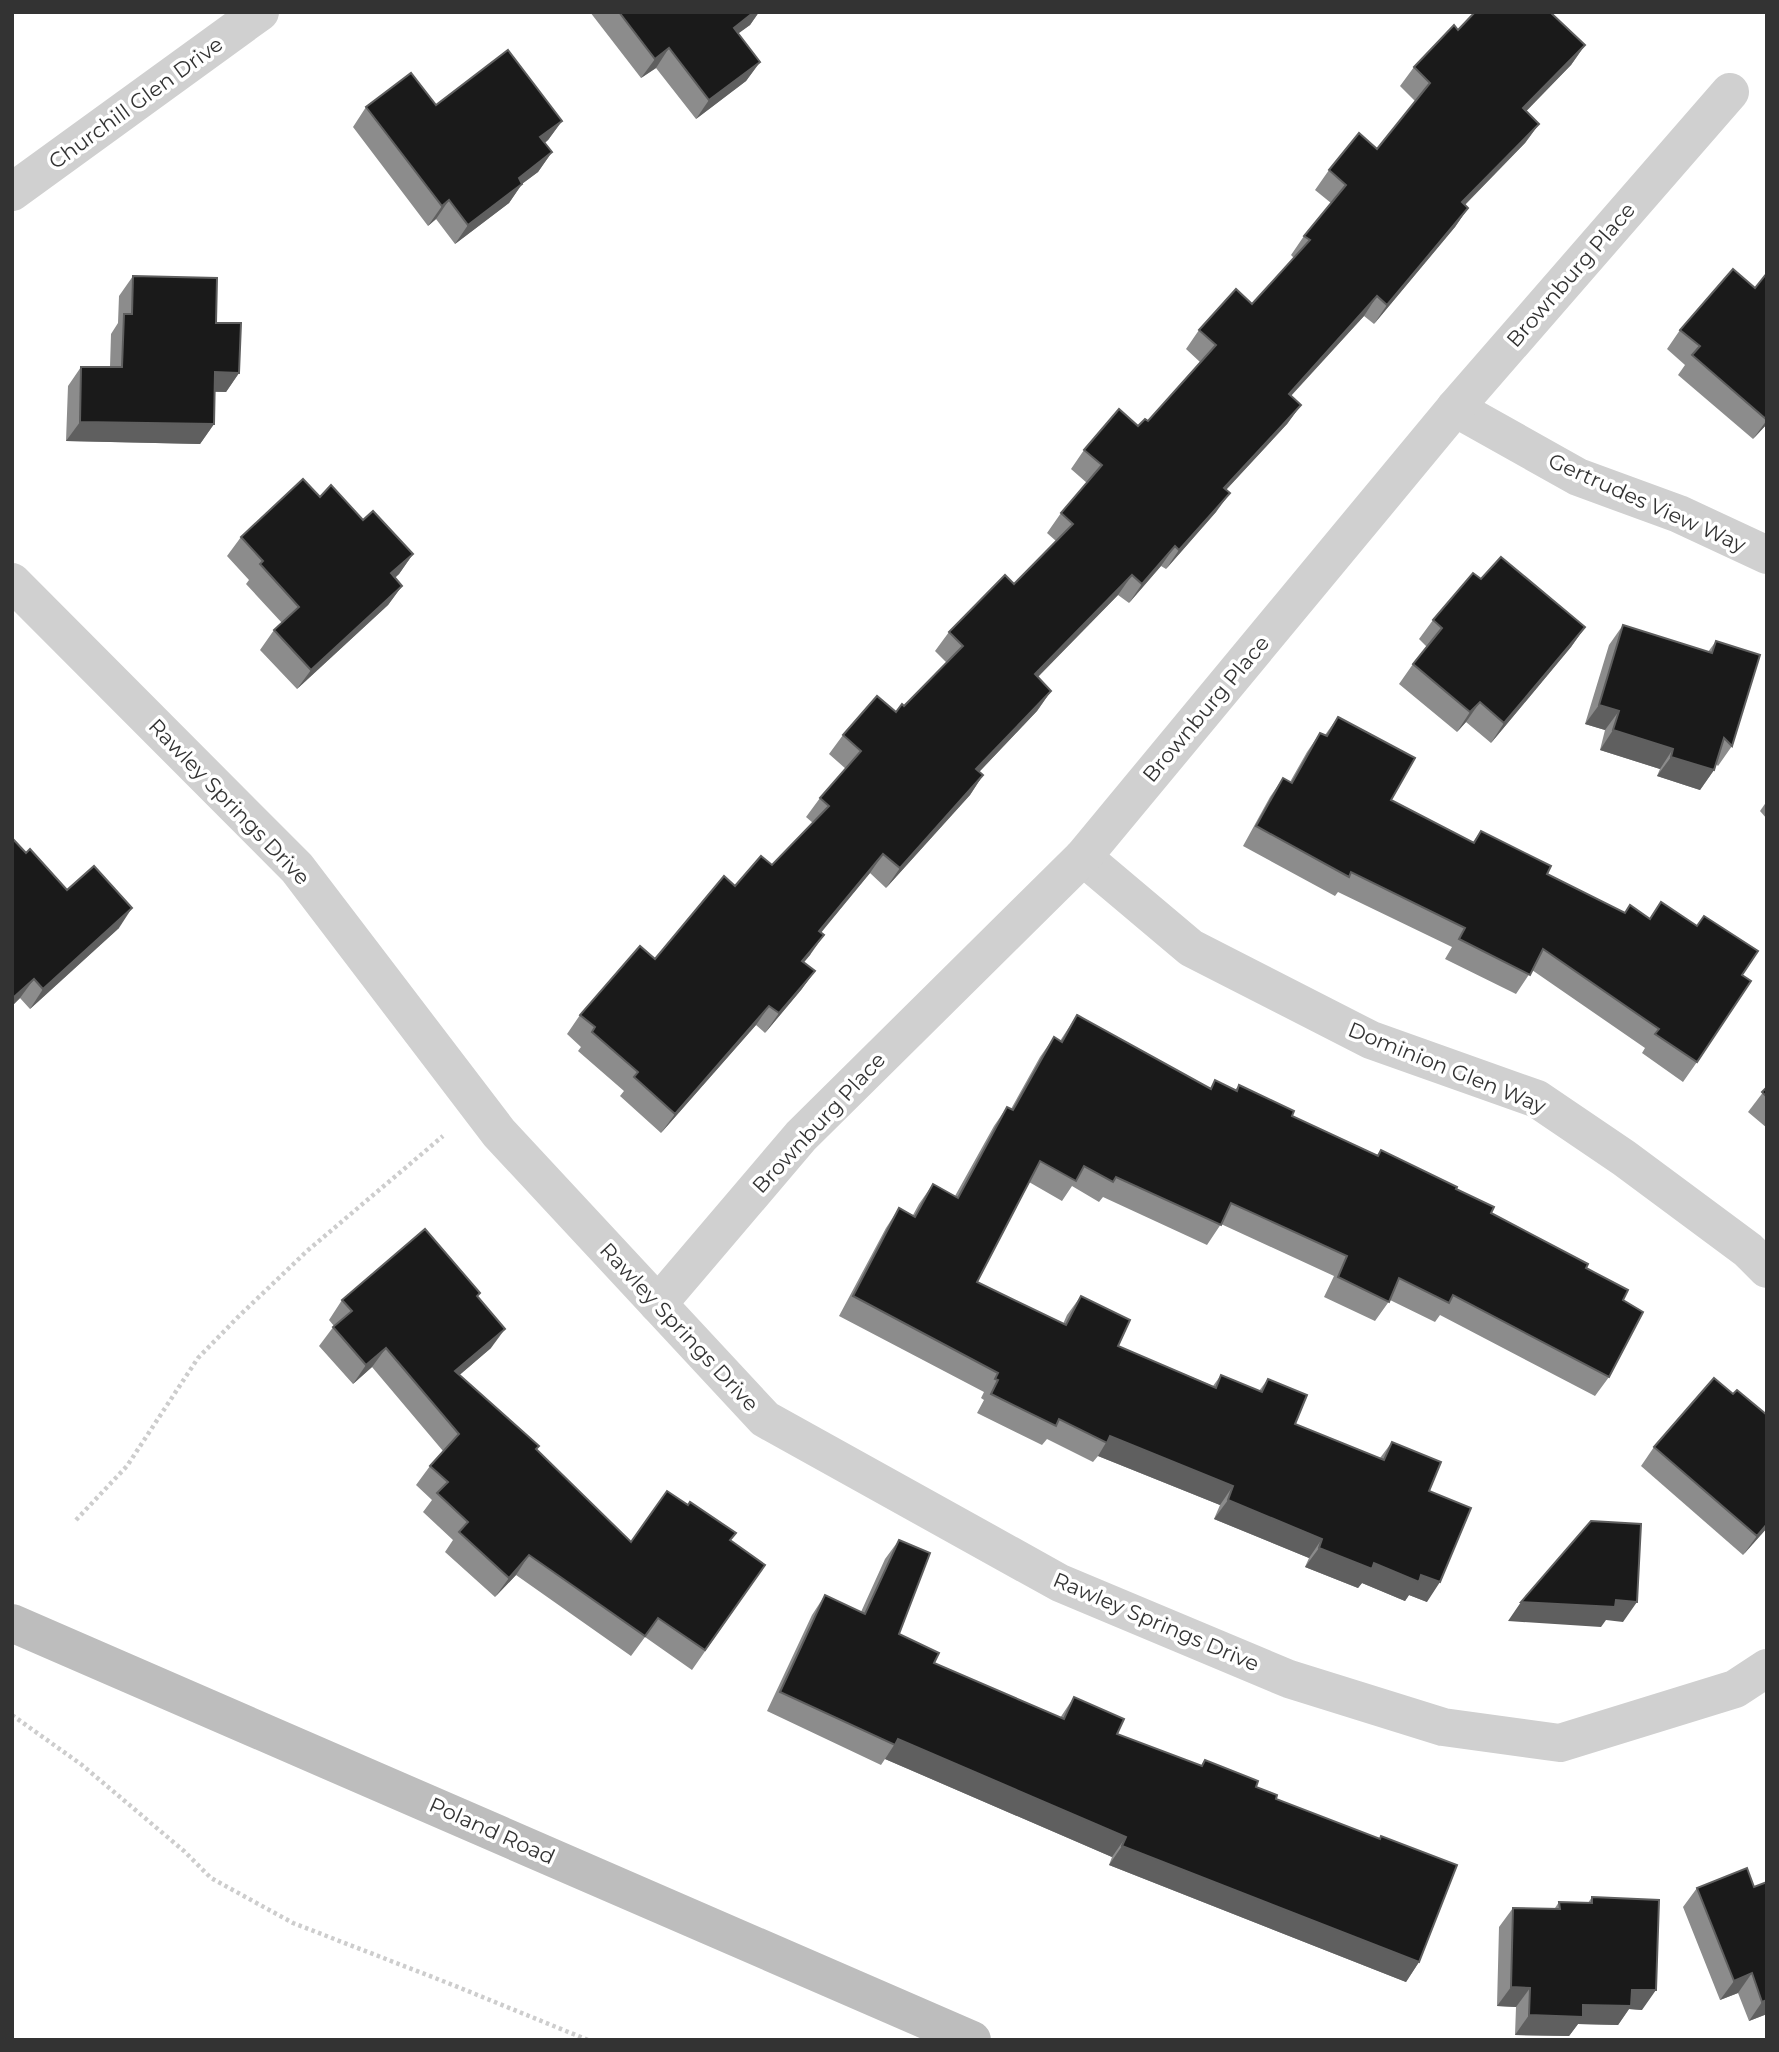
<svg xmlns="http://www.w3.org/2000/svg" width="1779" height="2052" font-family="Montserrat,sans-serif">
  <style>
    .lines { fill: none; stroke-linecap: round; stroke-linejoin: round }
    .path { stroke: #cdcdcd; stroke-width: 4.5; stroke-dasharray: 3.5 3.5; stroke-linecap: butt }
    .street { stroke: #d0d0d0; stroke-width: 38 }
    .secondary { stroke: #bdbdbd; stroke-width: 38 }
    .wall { fill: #8c8c8c }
    .shaded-wall { fill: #5f5f5f }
    .building { fill: #1a1a1a; stroke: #5f5f5f; stroke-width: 2 }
    .labels { text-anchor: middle; stroke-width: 7; stroke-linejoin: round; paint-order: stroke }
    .street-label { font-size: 21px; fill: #333; stroke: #fff }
  </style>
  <rect width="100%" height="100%" fill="#fff"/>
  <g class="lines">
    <g class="path">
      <polyline points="76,1520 127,1466 198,1358 238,1317 307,1251 443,1136"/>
      <polyline points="12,1715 82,1765 184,1851 211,1878 293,1923 453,1985 588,2040"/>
    </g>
    <g class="street">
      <polyline points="12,192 260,12"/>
      <polyline points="1455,408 1578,477 1679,514 1767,555"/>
      <polyline points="12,582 297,868 499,1133 765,1419 1060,1583 1289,1679 1443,1727 1560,1743 1735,1689 1767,1668"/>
      <polyline points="1083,857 1191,948 1371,1040 1537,1099 1624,1158 1748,1250 1767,1269"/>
      <polyline points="658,1304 801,1136 1083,857 1455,408 1730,92"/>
    </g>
    <polyline class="secondary" points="12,1623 972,2040"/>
  </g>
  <g class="wall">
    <polygon points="590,12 759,12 750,25 738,33 760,62 746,81 696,119 656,68 641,78"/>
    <polygon points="1458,30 1585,45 1571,65 1526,111 1539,124 1525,143 1465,205 1468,208 1455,227 1374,324 1364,316 1291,396 1301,405 1287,424 1226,490 1216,512 1166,569 1161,566 1129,603 1118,595 1038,677 1051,691 1037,711 979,772 983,775 970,795 886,888 870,873 821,932 810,955 804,962 815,971 801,990 765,1033 756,1025 661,1133 620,1096 624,1091 578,1051 581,1047 567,1034 580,1015 655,959 735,886 772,865 813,823 806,817 820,798 846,769 829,754 843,735 896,712 904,706 947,663 935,651 949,632 1014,584 1056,541 1047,533 1061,513 1087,483 1071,469 1084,450 1148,421 1200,362 1186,349 1199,330 1252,304 1294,258 1291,255 1304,236 1331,203 1315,190 1329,170 1377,149 1415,101 1400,86 1414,67"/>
    <polygon points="436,105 562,121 548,140 545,143 552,152 538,172 522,184 509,203 455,244 436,219 428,226 353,127 366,107"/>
    <polygon points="1767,273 1767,424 1753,439 1678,375 1685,365 1667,349 1680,330 1755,288"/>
    <polygon points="133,276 216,323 239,373 226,392 215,392 214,424 200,444 66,441 68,386 81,367 110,367 111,334 118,323 119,296"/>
    <polygon points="320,497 363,520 413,554 399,574 395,578 402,586 388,605 297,689 260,650 274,630 282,623 246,584 249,580 227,556 241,537"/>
    <polygon points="1481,579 1585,627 1571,647 1491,743 1466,722 1457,732 1399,684 1413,664 1427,647 1419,639 1433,620"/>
    <polygon points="1623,625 1708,652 1716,641 1732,746 1718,766 1716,764 1714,770 1700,790 1657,776 1660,769 1600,750 1605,730 1585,724 1609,645"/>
    <polygon points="1338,717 1391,800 1473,842 1481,831 1547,874 1624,913 1649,919 1742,975 1697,1062 1683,1082 1642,1053 1645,1048 1532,970 1516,994 1445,959 1452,947 1338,892 1335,896 1243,846 1270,797 1283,778 1290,782 1307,752 1320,733 1325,735"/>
    <polygon points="1767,801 1767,819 1760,811"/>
    <polygon points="12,838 26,853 67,890 119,928 30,1009 20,998 12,1006"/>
    <polygon points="1077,1015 1210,1089 1215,1080 1235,1090 1239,1085 1292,1116 1377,1155 1381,1150 1456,1189 1491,1213 1586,1268 1623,1300 1609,1377 1595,1396 1440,1315 1435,1322 1390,1300 1375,1321 1324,1297 1334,1276 1221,1224 1207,1245 1103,1197 1099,1202 1072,1186 1062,1201 1029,1182 977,1282 1063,1324 1067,1315 1081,1296 1118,1346 1213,1386 1221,1375 1259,1391 1268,1379 1295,1424 1380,1458 1392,1442 1429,1491 1427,1602 1409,1595 1405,1601 1362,1583 1358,1588 1305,1567 1309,1558 1214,1519 1220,1505 1098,1456 1093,1462 1047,1439 1042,1445 977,1413 984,1400 981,1398 984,1392 839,1316 886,1228 899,1208 913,1215 919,1204 933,1184 955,1196 994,1126 1007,1107 1011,1109 1040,1057 1054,1037 1060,1041"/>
    <polygon points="1767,1087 1767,1128 1748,1112"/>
    <polygon points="477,1296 491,1348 459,1375 631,1542 731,1541 765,1565 692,1670 645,1637 631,1656 516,1575 495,1597 445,1552 453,1540 423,1512 432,1500 416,1485 430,1466 443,1451 372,1367 353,1384 319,1346 334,1326 329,1320 342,1300"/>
    <polygon points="1733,1394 1767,1528 1743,1555 1641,1466 1654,1447"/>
    <polygon points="899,1540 899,1634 934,1663 1060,1718 1074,1697 1117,1734 1201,1766 1205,1760 1276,1799 1379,1839 1381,1836 1419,1962 1406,1982 1109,1865 1112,1857 885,1759 881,1765 767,1711 812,1615 825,1595 861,1612 885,1559"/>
    <polygon points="1747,1868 1767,2014 1749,2021 1738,1993 1720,2000 1683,1907 1697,1888"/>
    <polygon points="1592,1897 1642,2010 1629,2009 1618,2025 1578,2024 1569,2036 1515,2035 1516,2007 1497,2006 1499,1927 1513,1908 1555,1908 1559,1902 1588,1903"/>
  </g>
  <g class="shaded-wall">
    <polygon points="754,12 759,12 750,25 720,47 734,28"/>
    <polygon points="1585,45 1571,65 1510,128 1523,108"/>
    <polygon points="669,48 656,68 641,78 655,59"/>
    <polygon points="760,62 746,81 696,119 709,100"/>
    <polygon points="562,121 548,140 527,156 540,137"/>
    <polygon points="1539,124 1525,143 1448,222 1462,202"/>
    <polygon points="552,152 538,172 519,186 522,184 509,203 455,244 468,225 519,178"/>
    <polygon points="449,200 436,219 428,226 442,206"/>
    <polygon points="1468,208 1455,227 1374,324 1387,305"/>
    <polygon points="1377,296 1364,316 1275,413 1289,394"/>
    <polygon points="215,372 239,373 226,392 202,391"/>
    <polygon points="1301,405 1287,424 1210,507 1224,488"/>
    <polygon points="1767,420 1767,424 1753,439"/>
    <polygon points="80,422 214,424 200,444 66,441"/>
    <polygon points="1230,493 1216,512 1166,569 1179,550"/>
    <polygon points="1175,546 1161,566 1129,603 1142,584"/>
    <polygon points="413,554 399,574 377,593 391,573"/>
    <polygon points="1132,575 1118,595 1021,694 1035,674"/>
    <polygon points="402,586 388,605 297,689 311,670"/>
    <polygon points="1585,627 1571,647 1491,743 1504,723"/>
    <polygon points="1051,691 1037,711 963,789 976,769"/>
    <polygon points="1480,702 1466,722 1457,732 1470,712"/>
    <polygon points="1599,705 1619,711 1605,730 1585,724"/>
    <polygon points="1613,730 1673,749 1660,769 1600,750"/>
    <polygon points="1671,757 1714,770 1700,790 1657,776"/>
    <polygon points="983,775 970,795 886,888 900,868"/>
    <polygon points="883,854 870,873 806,951 819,931"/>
    <polygon points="132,908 119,928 30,1009 43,989"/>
    <polygon points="824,935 810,955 789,980 802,961"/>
    <polygon points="815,971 801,990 765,1033 779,1013"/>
    <polygon points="34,979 20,998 12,1006 12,1000 14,997"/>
    <polygon points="769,1006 756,1025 661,1133 675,1114"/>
    <polygon points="505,1329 491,1348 441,1391 455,1371"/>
    <polygon points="386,1348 372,1367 353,1384 366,1365"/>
    <polygon points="1110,1436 1233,1486 1220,1505 1098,1456"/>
    <polygon points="1228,1500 1322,1539 1309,1558 1214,1519"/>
    <polygon points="1767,1524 1767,1528 1743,1555 1757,1536"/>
    <polygon points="1319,1548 1421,1575 1440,1582 1427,1602 1409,1595 1405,1601 1362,1583 1358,1588 1305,1567"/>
    <polygon points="529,1555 516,1575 495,1597 509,1578"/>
    <polygon points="1616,1600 1637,1602 1623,1622 1606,1620 1601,1627 1508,1621 1521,1602"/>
    <polygon points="898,1739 1126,1837 1112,1857 885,1759"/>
    <polygon points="1122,1846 1419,1962 1406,1982 1109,1865"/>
    <polygon points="1752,1973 1738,1993 1720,2000 1734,1981"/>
    <polygon points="1511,1987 1530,1988 1516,2007 1497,2006"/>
    <polygon points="1632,1990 1656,1990 1642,2010 1629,2009 1618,2025 1578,2024 1569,2036 1515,2035 1529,2015"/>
    <polygon points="1767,2000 1767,2014 1749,2021 1762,2002"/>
  </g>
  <g class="building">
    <polygon points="619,12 754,12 734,28 760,62 709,100 669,48 655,59"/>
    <polygon points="1475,12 1550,12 1585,45 1523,108 1539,124 1462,202 1468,208 1387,305 1377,296 1289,394 1301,405 1224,488 1230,493 1179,550 1175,546 1142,584 1132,575 1035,674 1051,691 976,769 983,775 900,868 883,854 819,931 824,935 802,961 815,971 779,1013 769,1006 675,1114 634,1077 638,1072 592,1032 595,1027 580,1015 640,946 655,959 724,876 735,886 761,856 772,865 829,806 820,798 861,751 843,735 877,696 896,712 902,704 904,706 963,646 949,632 1005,575 1014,584 1073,524 1061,513 1102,465 1084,450 1119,409 1138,426 1145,419 1148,421 1216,345 1199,330 1236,289 1252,304 1310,240 1304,236 1346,185 1329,170 1359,133 1377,149 1430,83 1414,67 1454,25 1458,30"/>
    <polygon points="508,50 562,121 540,137 552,152 519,178 522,184 468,225 449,200 442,206 366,107 411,73 436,105"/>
    <polygon points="1733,269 1755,288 1767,273 1767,420 1692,355 1700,346 1680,330"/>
    <polygon points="133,276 217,278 216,323 241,323 239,373 215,372 214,424 80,422 81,367 122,367 124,314 132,314"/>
    <polygon points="303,479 320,497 331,485 363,520 373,511 413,554 391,573 402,586 311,670 274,630 299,607 260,564 263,561 241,537"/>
    <polygon points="1501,557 1585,627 1504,723 1480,702 1470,712 1413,664 1442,628 1433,620 1473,573 1481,579"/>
    <polygon points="1623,625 1712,653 1716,641 1760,655 1732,746 1724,738 1714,770 1671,757 1673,749 1613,730 1619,711 1599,705"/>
    <polygon points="1338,717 1415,758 1391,800 1474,843 1481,831 1551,866 1547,874 1625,913 1630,905 1650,919 1661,902 1697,926 1704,916 1758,951 1742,975 1751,981 1697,1062 1655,1034 1659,1029 1543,949 1530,975 1459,939 1465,928 1351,872 1349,877 1256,826 1283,778 1292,783 1320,733 1327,736"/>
    <polygon points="12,838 26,853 30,849 67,890 94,866 132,908 43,989 34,979 14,997 12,995"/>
    <polygon points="1077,1015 1211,1089 1215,1080 1237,1091 1239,1085 1294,1111 1292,1116 1378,1156 1381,1150 1457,1187 1456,1189 1494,1207 1491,1213 1588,1264 1586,1268 1628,1290 1623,1300 1643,1312 1609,1377 1453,1295 1449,1303 1399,1278 1389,1302 1338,1277 1347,1256 1231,1203 1221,1225 1116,1177 1113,1182 1084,1166 1076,1181 1040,1161 977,1282 1066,1325 1081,1296 1130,1320 1118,1346 1216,1388 1221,1375 1262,1392 1268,1379 1307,1395 1295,1424 1384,1460 1392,1442 1441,1462 1429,1491 1471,1508 1440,1582 1421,1575 1419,1582 1374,1563 1372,1569 1319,1548 1322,1539 1228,1500 1233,1486 1110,1436 1107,1443 1059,1419 1056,1426 991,1394 998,1380 995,1379 998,1373 853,1296 899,1208 915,1217 933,1184 958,1198 1007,1107 1013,1110 1054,1037 1062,1042"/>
    <polygon points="1767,1087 1767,1097 1762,1092"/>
    <polygon points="425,1229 480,1293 477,1296 505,1329 455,1371 539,1446 536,1449 631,1542 667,1491 688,1505 690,1502 736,1533 730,1540 765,1565 705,1650 658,1618 645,1636 529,1555 509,1578 459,1532 468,1522 437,1493 448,1482 430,1466 459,1434 386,1348 366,1365 333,1327 352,1311 342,1300"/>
    <polygon points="1714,1378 1733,1394 1737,1390 1767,1415 1767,1524 1757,1536 1654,1447"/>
    <polygon points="1591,1521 1641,1524 1637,1602 1616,1600 1615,1607 1521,1602"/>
    <polygon points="899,1540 930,1553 899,1634 939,1653 934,1663 1064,1719 1074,1697 1124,1719 1117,1734 1202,1766 1205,1760 1258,1781 1256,1787 1277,1795 1276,1799 1380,1839 1381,1836 1457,1865 1419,1962 1122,1846 1126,1837 898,1739 895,1745 780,1692 825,1595 865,1614"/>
    <polygon points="1747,1868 1754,1887 1767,1882 1767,2000 1762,2002 1752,1973 1734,1981 1697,1888"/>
    <polygon points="1592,1897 1659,1900 1656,1990 1632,1990 1631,2006 1583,2005 1583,2017 1529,2015 1530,1988 1511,1987 1513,1908 1560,1909 1559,1902 1592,1903"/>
  </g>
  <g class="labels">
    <g class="street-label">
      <text transform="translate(136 103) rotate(-36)" y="7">Churchill Glen Drive</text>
      <text transform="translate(1571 275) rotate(-49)" y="7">Brownburg Place</text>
      <text transform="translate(1647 503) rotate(24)" y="7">Gertrudes View Way</text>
      <text transform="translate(1206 709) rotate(-50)" y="7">Brownburg Place</text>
      <text transform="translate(229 802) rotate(46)" y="7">Rawley Springs Drive</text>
      <text transform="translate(1447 1068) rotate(22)" y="7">Dominion Glen Way</text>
      <text transform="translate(819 1123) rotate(-47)" y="7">Brownburg Place</text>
      <text transform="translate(679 1327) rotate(47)" y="7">Rawley Springs Drive</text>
      <text transform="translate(1156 1622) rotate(23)" y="7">Rawley Springs Drive</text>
      <text transform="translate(492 1831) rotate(24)" y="7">Poland Road</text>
    </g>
  </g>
  <rect width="1779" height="2052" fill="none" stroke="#333333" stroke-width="28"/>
</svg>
